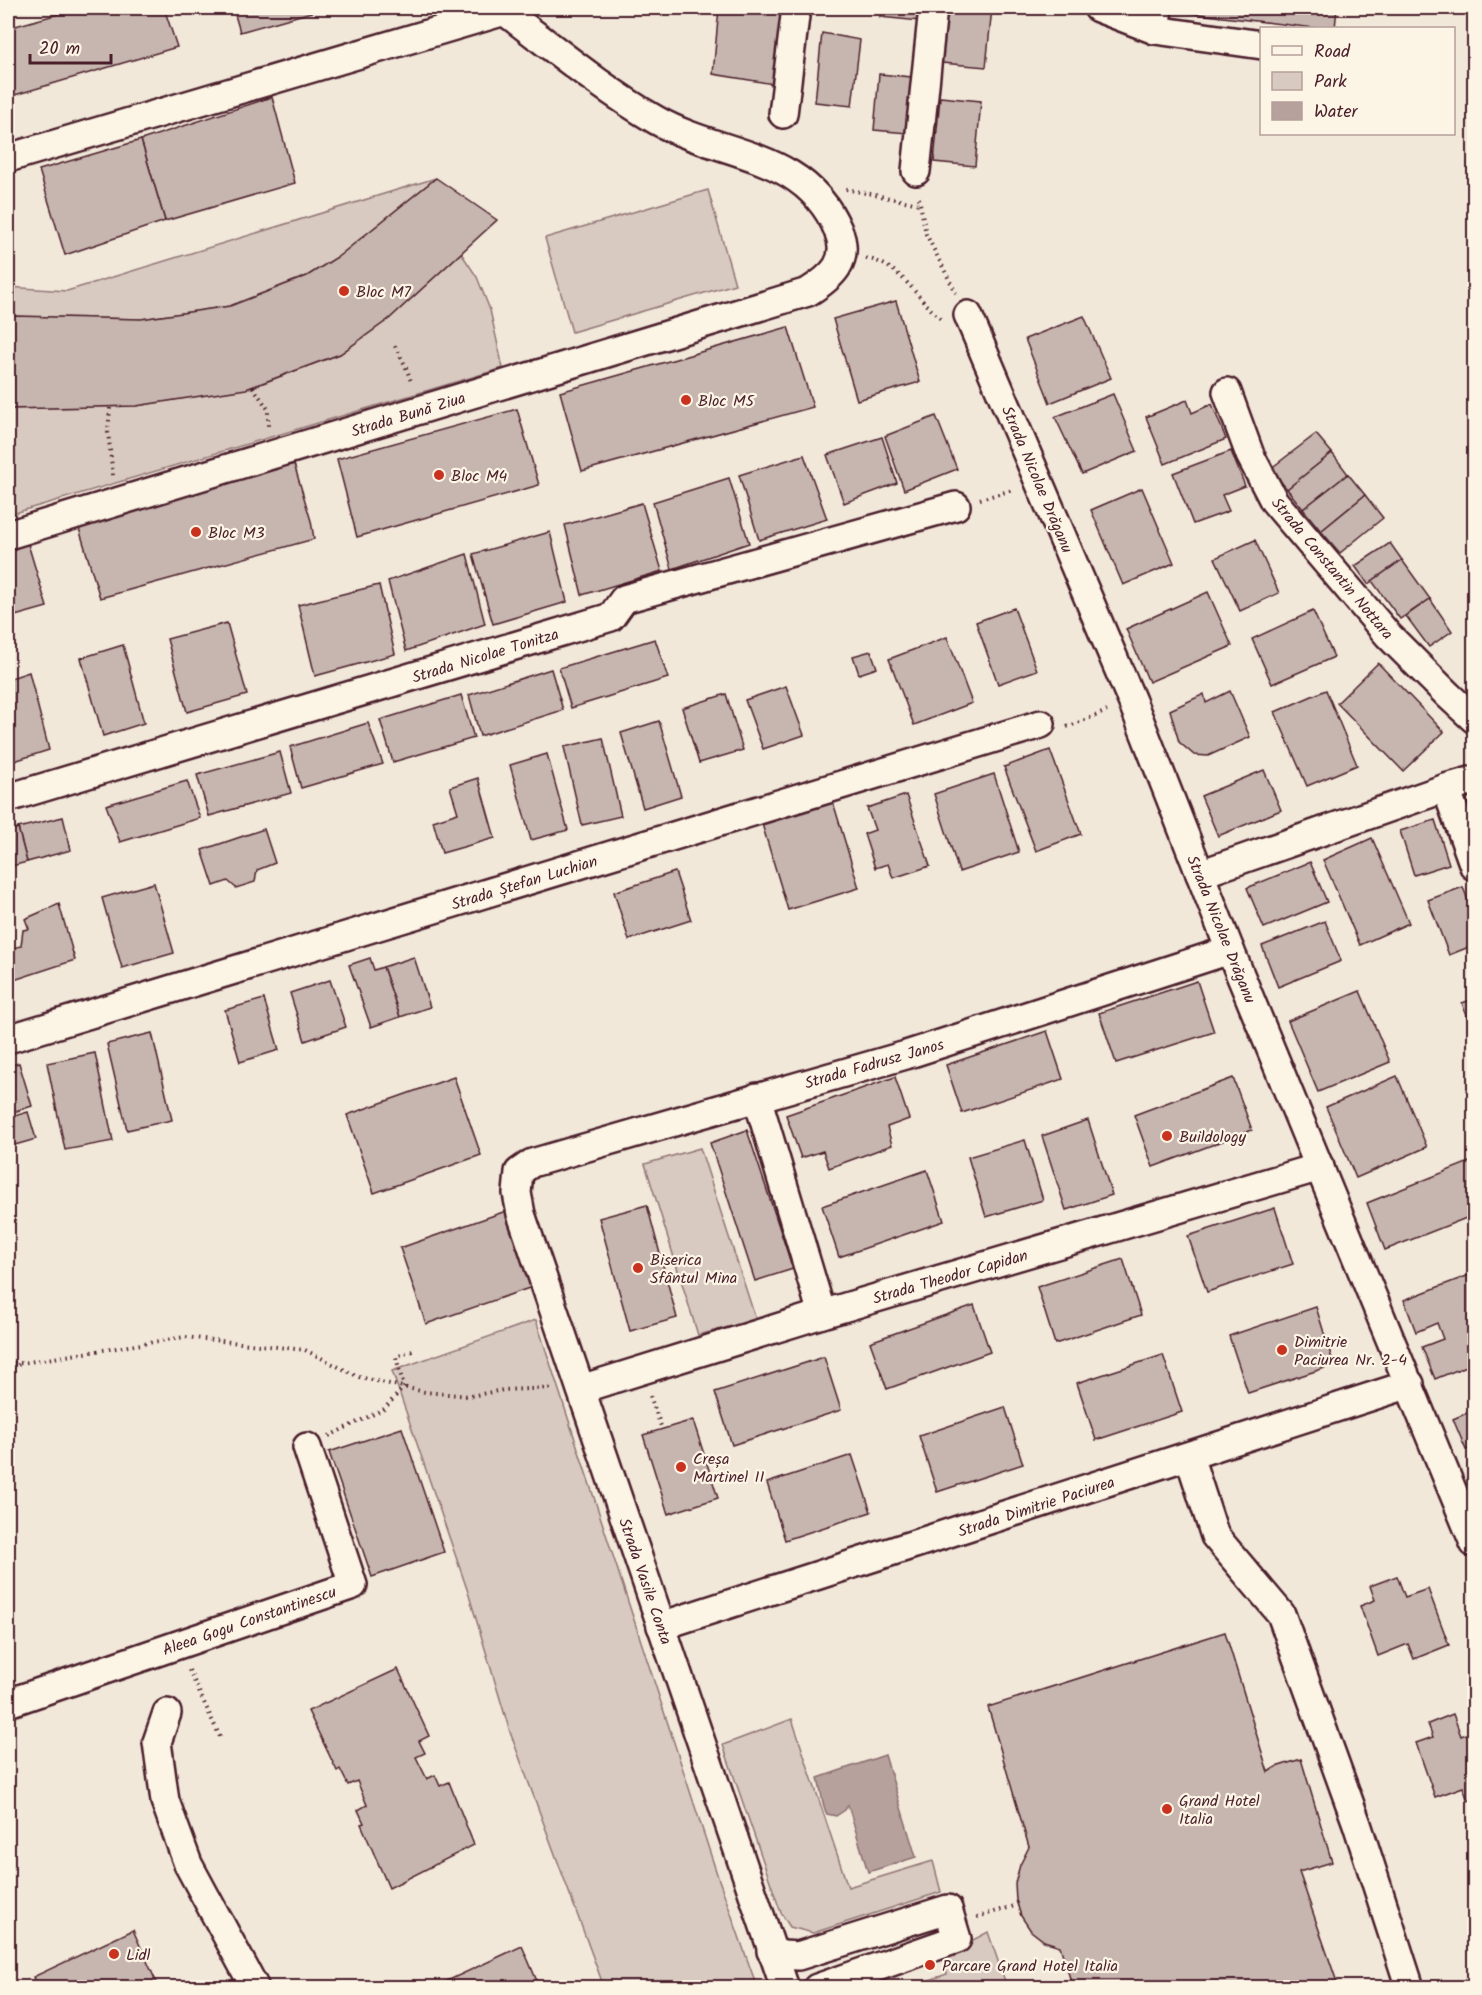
<svg xmlns="http://www.w3.org/2000/svg" width="1482" height="1995" font-family="Kalam,sans-serif">
  <style>
    .green { fill: #d8cac0; stroke: #917476; stroke-width: 1.5 }
    .water { fill: #b6a19c; stroke: #8b6d6f; stroke-width: 1.5 }
    .building { fill: #c7b6af; stroke: #4a1f2b; stroke-width: 1.5 }
    .lines { fill: none; stroke-linecap: round; stroke-linejoin: round }
    .minor-casing { stroke: #4a1f2b; stroke-width: 32 }
    .path { stroke: #4a1f2b; stroke-width: 4; stroke-dasharray: 1.5 4.5; stroke-linecap: butt }
    .minor { stroke: #fcf5e5; stroke-width: 27 }
    .poi-dot { fill: #c8321e; stroke: #fcf5e5; stroke-width: 2 }
    .labels { text-anchor: middle; stroke-width: 4.5; stroke-linejoin: round; paint-order: stroke }
    .poi-label { font-size: 16px; fill: #4a1f2b; stroke: #fcf5e5; text-anchor: start }
    .street-label { font-size: 16px; fill: #4a1f2b; stroke: #fcf5e5 }
  </style>
  <rect width="100%" height="100%" fill="#f1e8da"/>
  <filter id="ink" filterUnits="userSpaceOnUse"><feTurbulence type="fractalNoise" baseFrequency=".0167" numOctaves="2"/><feDisplacementMap in="SourceGraphic" scale="12" xChannelSelector="R" yChannelSelector="G"/><feConvolveMatrix kernelMatrix="1 2 1 2 8 2 1 2 1" color-interpolation-filters="sRGB"/></filter>
  <g filter="url(#ink)">
    <g class="green">
      <polygon points="436,178 339,256 307,276 230,306 141,319 13,316 8,349 8,287 67,291"/>
      <polygon points="708,190 735,284 572,332 545,238"/>
      <polygon points="461,253 477,277 490,310 503,368 8,515 8,409 136,406 253,387 340,354 389,319"/>
      <polygon points="700,1148 756,1320 698,1335 645,1164"/>
      <polygon points="536,1320 718,1877 757,1987 604,1987 510,1732 468,1592 392,1371"/>
      <polygon points="792,1719 848,1887 933,1861 941,1892 813,1933 790,1927 781,1913 723,1745"/>
      <polygon points="988,1932 1007,1987 906,1988 947,1974 943,1956"/>
    </g>
    <path class="water" d="M885,1755L916,1857L868,1872L848,1805L845,1810L836,1816L827,1814C822,1806 821,1788 818,1778Z"/>
    <g class="building">
      <polygon points="80,8 164,8 177,47 8,97 8,28"/>
      <polygon points="233,8 326,8 240,32"/>
      <polygon points="719,8 785,8 780,85 713,74"/>
      <polygon points="881,8 921,8 920,21 880,17"/>
      <polygon points="947,8 992,8 986,67 942,63"/>
      <polygon points="1191,8 1337,8 1335,28 1314,28 1190,13"/>
      <polygon points="822,33 860,40 852,106 815,102"/>
      <polygon points="879,74 912,77 907,133 874,130"/>
      <polygon points="272,97 295,183 165,221 141,140"/>
      <polygon points="940,97 981,101 975,166 934,162"/>
      <polygon points="141,140 165,221 65,255 39,170"/>
      <polygon points="436,178 497,220 389,319 340,354 246,389 136,406 8,409 8,349 13,316 141,319 230,306 307,276 339,256"/>
      <polygon points="896,301 920,382 857,400 833,319"/>
      <polygon points="1084,316 1111,378 1050,403 1025,339"/>
      <polygon points="788,327 813,407 582,471 560,392"/>
      <polygon points="1113,394 1137,451 1082,474 1055,417"/>
      <polygon points="1187,400 1192,413 1212,404 1226,439 1165,464 1146,417"/>
      <polygon points="517,409 539,485 357,537 337,459"/>
      <polygon points="936,416 957,469 904,490 885,436"/>
      <polygon points="1316,434 1332,453 1287,489 1270,469"/>
      <polygon points="882,437 897,483 844,503 827,455"/>
      <polygon points="1231,451 1245,486 1222,495 1229,511 1193,524 1173,473"/>
      <polygon points="1332,453 1348,474 1303,509 1287,489"/>
      <polygon points="804,455 827,519 759,540 739,475"/>
      <polygon points="294,464 311,521 314,539 100,598 78,525"/>
      <polygon points="1348,474 1365,495 1321,531 1303,509"/>
      <polygon points="729,478 749,543 672,569 653,502"/>
      <polygon points="1142,488 1174,563 1123,585 1091,510"/>
      <polygon points="1365,495 1383,518 1340,553 1321,531"/>
      <polygon points="642,503 662,571 582,595 565,525"/>
      <polygon points="550,532 567,602 493,624 473,554"/>
      <polygon points="1255,540 1279,593 1240,611 1215,558"/>
      <polygon points="1390,543 1402,560 1368,584 1355,566"/>
      <polygon points="28,544 47,607 8,618 8,551"/>
      <polygon points="467,554 485,624 406,651 388,581"/>
      <polygon points="1402,560 1430,599 1400,619 1372,581"/>
      <polygon points="379,585 395,654 315,676 298,605"/>
      <polygon points="1208,592 1232,646 1149,682 1126,629"/>
      <polygon points="1430,599 1452,631 1429,647 1406,616"/>
      <polygon points="1014,608 1037,670 998,684 976,622"/>
      <polygon points="1313,611 1334,657 1272,684 1252,639"/>
      <polygon points="227,623 247,695 187,712 167,639"/>
      <polygon points="947,637 972,703 914,725 889,659"/>
      <polygon points="655,639 668,678 571,708 559,668"/>
      <polygon points="123,645 144,723 103,736 81,658"/>
      <polygon points="871,651 877,668 859,674 853,656"/>
      <polygon points="1378,663 1444,732 1403,771 1337,703"/>
      <polygon points="551,669 563,710 480,736 469,695"/>
      <polygon points="29,672 49,750 11,762 8,750 8,679"/>
      <polygon points="786,686 804,735 763,749 745,700"/>
      <polygon points="1326,690 1357,765 1307,786 1275,712"/>
      <polygon points="1230,691 1250,737 1208,756 1194,755 1179,742 1170,710 1204,694 1206,703"/>
      <polygon points="726,694 743,750 699,763 682,708"/>
      <polygon points="461,695 474,738 393,762 380,720"/>
      <polygon points="659,721 681,796 643,808 621,733"/>
      <polygon points="368,723 383,764 301,788 290,747"/>
      <polygon points="603,738 621,816 582,825 564,747"/>
      <polygon points="1050,750 1081,834 1036,851 1004,767"/>
      <polygon points="280,752 291,793 209,816 197,775"/>
      <polygon points="547,754 568,830 531,840 510,765"/>
      <polygon points="1264,770 1281,810 1218,836 1201,796"/>
      <polygon points="994,774 1019,852 959,872 934,794"/>
      <polygon points="478,778 495,838 442,853 433,821 458,813 450,787"/>
      <polygon points="187,781 200,818 120,842 106,805"/>
      <polygon points="906,795 930,866 893,878 888,864 875,868 864,834 875,830 867,808"/>
      <polygon points="833,802 859,888 788,910 762,824"/>
      <polygon points="63,817 71,850 27,862 18,828"/>
      <polygon points="1435,820 1449,864 1414,875 1400,831"/>
      <polygon points="18,828 27,862 8,867 8,831"/>
      <polygon points="264,829 275,863 257,870 255,882 236,888 228,881 214,886 202,850"/>
      <polygon points="1372,838 1409,923 1360,945 1323,860"/>
      <polygon points="1310,862 1327,902 1264,928 1247,888"/>
      <polygon points="675,872 691,920 629,940 614,892"/>
      <polygon points="154,883 174,953 122,968 102,898"/>
      <polygon points="1463,887 1474,916 1474,945 1449,955 1428,900"/>
      <polygon points="59,904 75,960 8,982 8,949 21,946 23,930 29,929 25,919"/>
      <polygon points="1325,921 1341,961 1278,987 1262,946"/>
      <polygon points="414,957 430,1007 400,1017 383,967"/>
      <polygon points="370,958 374,970 383,967 400,1017 371,1027 349,965"/>
      <polygon points="330,980 346,1027 305,1041 290,993"/>
      <polygon points="1197,981 1214,1032 1116,1063 1099,1013"/>
      <polygon points="1360,991 1390,1062 1318,1092 1288,1021"/>
      <polygon points="264,999 279,1050 240,1062 225,1010"/>
      <polygon points="1474,999 1474,1035 1462,1003"/>
      <polygon points="1047,1031 1063,1079 962,1113 946,1065"/>
      <polygon points="152,1033 172,1120 127,1130 107,1044"/>
      <polygon points="95,1053 113,1141 65,1150 47,1063"/>
      <polygon points="19,1063 32,1106 8,1114 8,1066"/>
      <polygon points="1397,1076 1427,1147 1356,1178 1326,1107"/>
      <polygon points="454,1077 481,1155 374,1193 347,1115"/>
      <polygon points="895,1077 909,1119 887,1127 892,1145 829,1168 823,1151 801,1158 786,1115"/>
      <polygon points="1233,1078 1252,1130 1153,1167 1134,1115"/>
      <polygon points="28,1112 36,1139 8,1147 8,1118"/>
      <polygon points="1088,1120 1112,1195 1066,1210 1042,1136"/>
      <polygon points="747,1130 793,1269 755,1281 710,1143"/>
      <polygon points="1025,1140 1043,1200 986,1217 968,1157"/>
      <polygon points="1474,1160 1474,1215 1385,1250 1367,1203"/>
      <polygon points="927,1170 944,1221 839,1257 822,1206"/>
      <polygon points="647,1205 677,1318 630,1331 599,1218"/>
      <polygon points="1275,1208 1293,1264 1207,1292 1188,1236"/>
      <polygon points="509,1210 535,1286 426,1324 400,1248"/>
      <polygon points="1123,1259 1141,1315 1055,1344 1037,1287"/>
      <polygon points="1472,1274 1474,1282 1474,1363 1435,1379 1422,1347 1443,1339 1437,1323 1416,1332 1404,1300"/>
      <polygon points="974,1305 990,1352 887,1389 870,1342"/>
      <polygon points="1316,1307 1334,1365 1248,1393 1229,1336"/>
      <polygon points="1163,1355 1182,1412 1096,1440 1077,1383"/>
      <polygon points="824,1357 841,1410 732,1445 715,1392"/>
      <polygon points="1005,1407 1023,1464 937,1492 919,1436"/>
      <polygon points="1474,1410 1474,1447 1466,1450 1453,1419"/>
      <polygon points="693,1420 718,1498 668,1514 643,1435"/>
      <polygon points="402,1428 444,1552 372,1577 329,1452"/>
      <polygon points="852,1455 871,1512 785,1540 767,1483"/>
      <polygon points="1397,1576 1405,1597 1428,1589 1449,1645 1414,1659 1408,1644 1378,1656 1360,1606 1375,1600 1370,1586"/>
      <polygon points="1225,1632 1268,1772 1276,1767 1301,1759 1332,1862 1299,1872 1339,1988 1073,1988 1060,1946 1044,1941 1031,1931 1021,1916 1016,1900 1015,1883 1020,1865 1029,1847 988,1707"/>
      <polygon points="398,1669 429,1736 419,1741 425,1753 416,1757 427,1779 435,1775 440,1786 449,1782 474,1845 389,1888 361,1824 364,1823 358,1810 367,1805 357,1781 348,1785 340,1769 337,1771 308,1711"/>
      <polygon points="1453,1714 1461,1736 1474,1731 1474,1798 1468,1801 1463,1787 1435,1797 1416,1743 1433,1737 1428,1724"/>
      <polygon points="133,1930 159,1988 38,1988 33,1977"/>
      <polygon points="522,1946 540,1988 437,1988 436,1986"/>
    </g>
    <g class="lines">
      <g class="minor-casing">
        <g id="minor">
          <polyline points="1098,8 1155,30"/>
          <polyline points="1158,8 1155,30 1262,45"/>
          <polyline points="783,114 796,8"/>
          <polyline points="8,158 505,11"/>
          <polyline points="916,171 933,8"/>
          <polyline points="968,315 1132,701 1230,950 1474,1543"/>
          <polyline points="1227,392 1250,455 1274,501 1388,635 1448,695 1474,719"/>
          <path d="M8,535L808,292C832,277 851,261 838,230C805,151 721,157 656,120C601,88 551,46 500,8"/>
          <polyline points="1446,788 1474,866"/>
          <polyline points="8,798 611,617 624,599 956,506"/>
          <polyline points="1200,874 1446,788 1474,780"/>
          <polyline points="8,1039 1041,724"/>
          <polyline points="757,1097 822,1314"/>
          <polyline points="581,1389 822,1314 1320,1167"/>
          <polyline points="1189,1456 1215,1536 1281,1614 1357,1824 1410,1988"/>
          <polyline points="661,1626 1410,1384"/>
          <polyline points="8,1703 353,1585 307,1447"/>
          <polyline points="167,1713 157,1742 165,1801 188,1864 255,1988"/>
          <polyline points="771,1951 783,1955 798,1956 948,1909 957,1939 817,1988"/>
          <polyline points="785,1988 521,1214 517,1193 519,1172 532,1163 906,1055 1230,950"/>
        </g>
      </g>
      <g class="path">
        <polyline points="846,189 919,204"/>
        <polyline points="919,198 926,234 956,293"/>
        <path d="M866,258C903,266 915,297 942,320"/>
        <polyline points="395,346 405,365 412,384"/>
        <polyline points="253,387 268,409 268,430"/>
        <polyline points="110,408 108,432 113,476"/>
        <polyline points="980,499 1013,490"/>
        <polyline points="1067,727 1107,711"/>
        <polyline points="8,1363 22,1363 185,1337 305,1350 359,1377 425,1392 470,1396 503,1390 553,1388"/>
        <polyline points="8,1372 21,1363"/>
        <polyline points="650,1396 662,1429"/>
        <polyline points="329,1436 384,1409 404,1387 396,1357 416,1350"/>
        <polyline points="189,1670 220,1737"/>
        <polyline points="977,1917 1018,1905"/>
      </g>
      <use href="#minor" class="minor"/>
    </g>
  </g>
  <g class="poi-dot">
    <circle cx="344" cy="291" r="6"/>
    <circle cx="686" cy="400" r="6"/>
    <circle cx="439" cy="475" r="6"/>
    <circle cx="196" cy="532" r="6"/>
    <circle cx="1167" cy="1136" r="6"/>
    <circle cx="638" cy="1268" r="6"/>
    <circle cx="1282" cy="1350" r="6"/>
    <circle cx="681" cy="1467" r="6"/>
    <circle cx="1167" cy="1809" r="6"/>
    <circle cx="114" cy="1954" r="6"/>
    <circle cx="930" cy="1965" r="6"/>
  </g>
  <g class="labels">
    <g class="poi-label">
      <text x="356" y="297">Bloc M7</text>
      <text x="698" y="406">Bloc M5</text>
      <text x="451" y="481">Bloc M4</text>
      <text x="208" y="538">Bloc M3</text>
      <text x="1179" y="1142">Buildology</text>
      <text x="650" y="1265">Biserica<tspan x="650" dy="18">Sfântul Mina</tspan></text>
      <text x="1294" y="1347">Dimitrie<tspan x="1294" dy="18">Paciurea Nr. 2-4</tspan></text>
      <text x="693" y="1464">Creșa<tspan x="693" dy="18">Martinel II</tspan></text>
      <text x="1179" y="1806">Grand Hotel<tspan x="1179" dy="18">Italia</tspan></text>
      <text x="126" y="1960">Lidl</text>
      <text x="942" y="1971">Parcare Grand Hotel Italia</text>
    </g>
    <g class="street-label">
      <text transform="translate(408 414) rotate(-17)" y="6">Strada Bună Ziua</text>
      <text transform="translate(1038 479) rotate(67)" y="6">Strada Nicolae Drăganu</text>
      <text transform="translate(1333 568) rotate(50)" y="6">Strada Constantin Nottara</text>
      <text transform="translate(485 655) rotate(-17)" y="6">Strada Nicolae Tonitza</text>
      <text transform="translate(524 882) rotate(-17)" y="6">Strada Ștefan Luchian</text>
      <text transform="translate(1222 929) rotate(68)" y="6">Strada Nicolae Drăganu</text>
      <text transform="translate(874 1063) rotate(-16)" y="6">Strada Fadrusz Janos</text>
      <text transform="translate(950 1276) rotate(-16)" y="6">Strada Theodor Capidan</text>
      <text transform="translate(1036 1506) rotate(-18)" y="6">Strada Dimitrie Paciurea</text>
      <text transform="translate(646 1581) rotate(71)" y="6">Strada Vasile Conta</text>
      <text transform="translate(249 1620) rotate(-19)" y="6">Aleea Gogu Constantinescu</text>
    </g>
  </g>
  <rect width="1482" height="1995" fill="none" stroke="#fcf5e5" stroke-width="30"/>
  <rect x="15" y="15" width="1452" height="1965" fill="none" stroke="#4a1f2b" stroke-width="2" filter="url(#ink)"/>
  <rect x="1260" y="27" width="195" height="108" fill="#fcf5e5" stroke="#b59f9b" stroke-width="1.5"/>
  <rect x="1272" y="46" width="30" height="9" fill="#fcf5e5" stroke="#b59f9b" stroke-width="1.5"/>
  <text x="1314" y="57" font-size="18" fill="#4a1f2b">Road</text>
  <rect x="1272" y="72" width="30" height="18" fill="#d8cac0" stroke="#b59f9b" stroke-width="1.5"/>
  <text x="1314" y="87" font-size="18" fill="#4a1f2b">Park</text>
  <rect x="1272" y="102" width="30" height="18" fill="#b6a19c" stroke="#b59f9b" stroke-width="1.5"/>
  <text x="1314" y="117" font-size="18" fill="#4a1f2b">Water</text>
  <path d="M30 54v9h81v-9" fill="none" stroke="#4a1f2b" stroke-width="3"/>
  <text x="39" y="54" font-size="18" fill="#4a1f2b" stroke="#fcf5e5" stroke-width="4.5" paint-order="stroke">20 m</text>
</svg>
